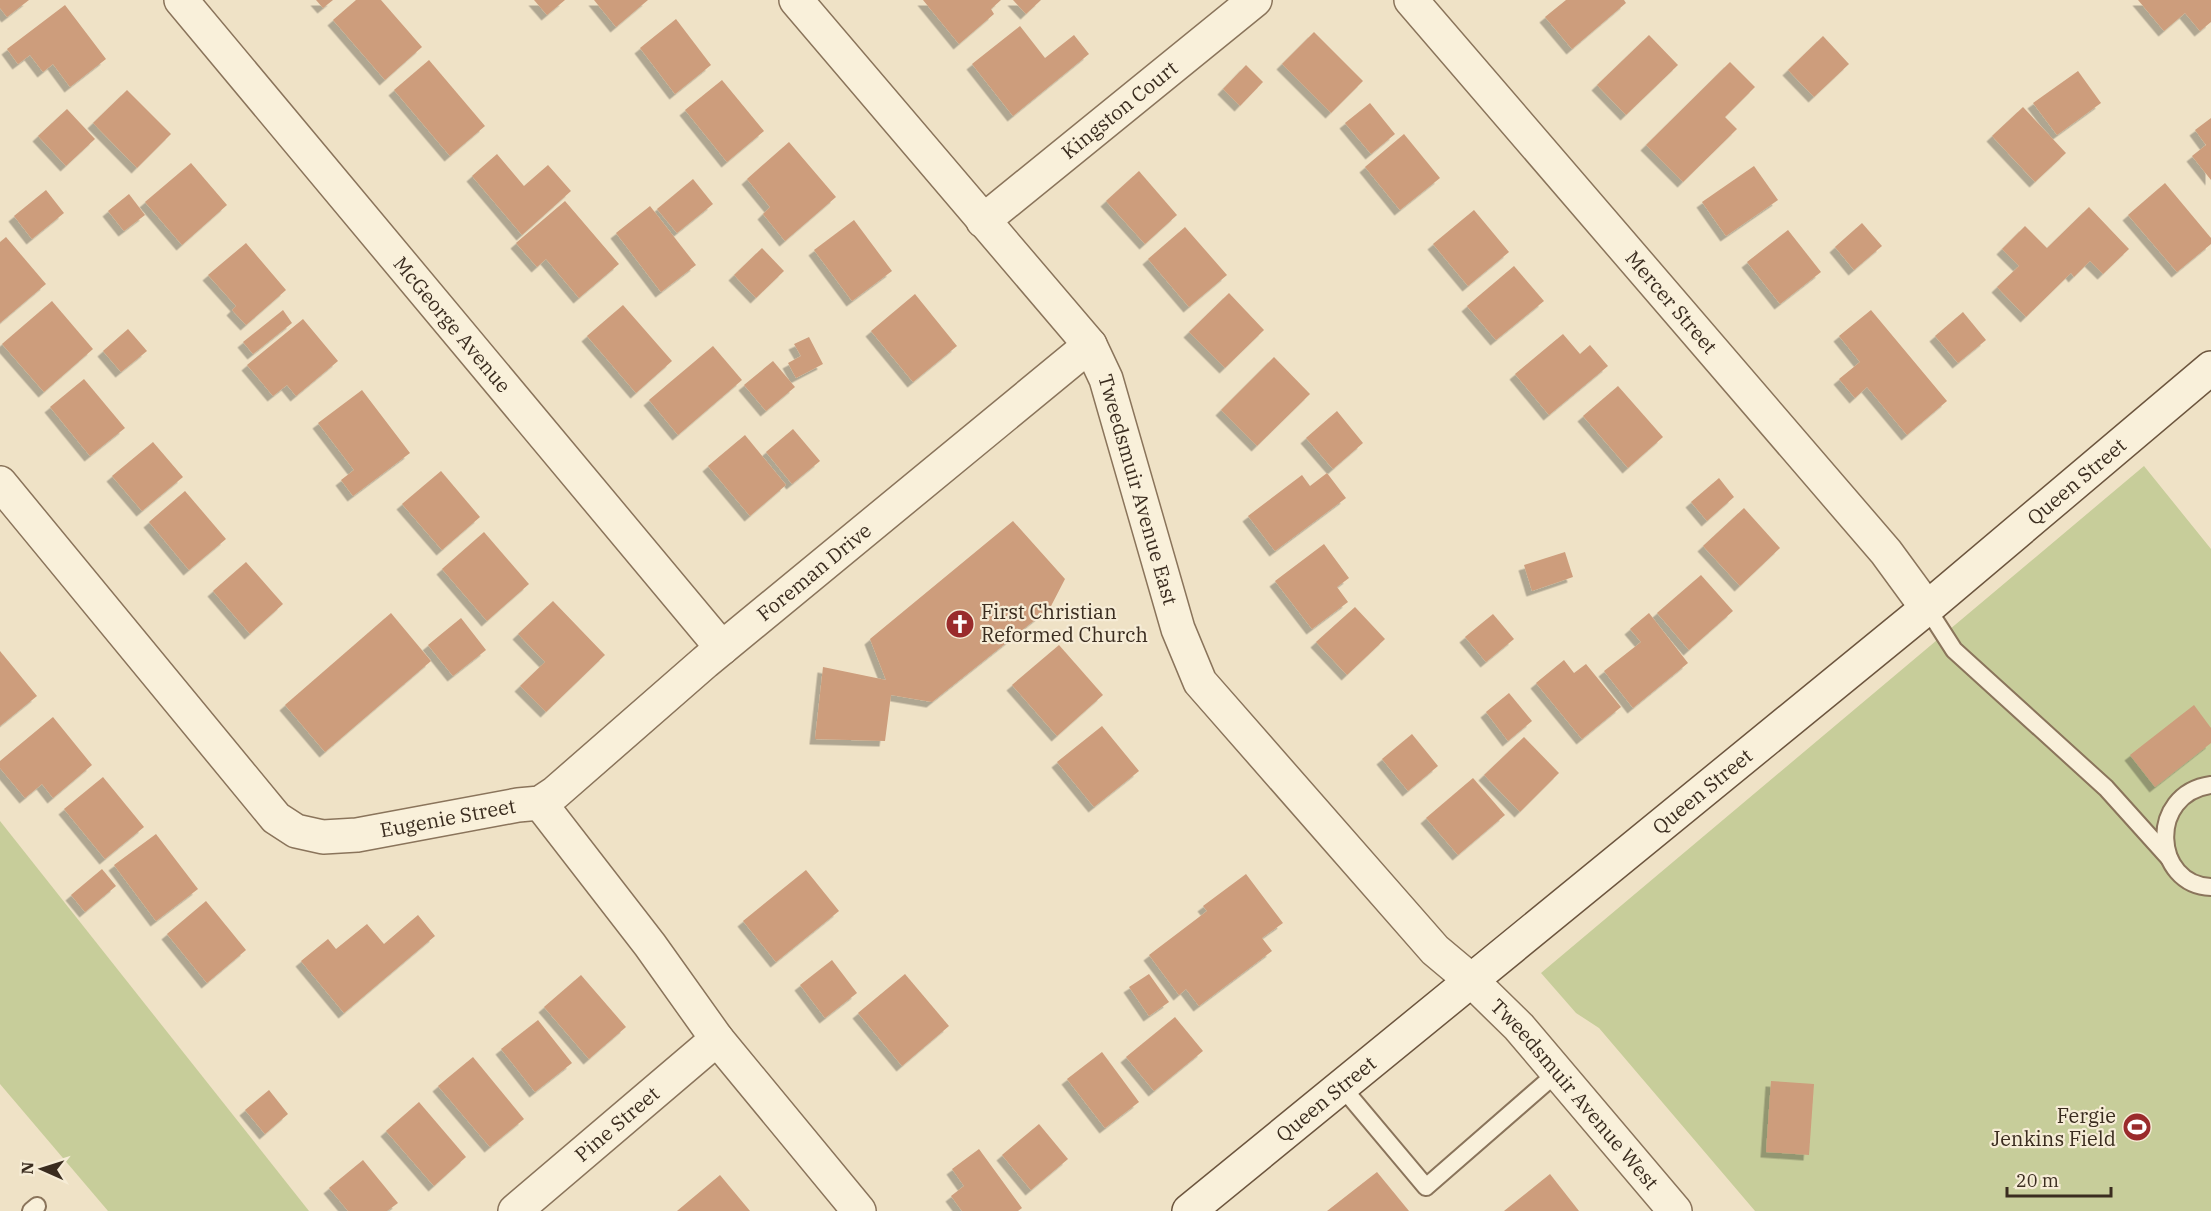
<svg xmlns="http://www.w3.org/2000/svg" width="2211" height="1211" font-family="'IBM Plex Serif',serif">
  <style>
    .green { fill: #c7cd9a }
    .building { fill: #cd9d7c; filter: url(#shadow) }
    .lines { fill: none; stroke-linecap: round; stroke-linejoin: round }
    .service-casing { stroke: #8a745b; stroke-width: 20 }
    .minor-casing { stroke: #8a745b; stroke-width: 36 }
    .tertiary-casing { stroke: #8a745b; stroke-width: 36 }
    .secondary-casing { stroke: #6c553e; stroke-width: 36 }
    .service { stroke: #f9f0da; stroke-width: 16 }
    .minor { stroke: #f9f0da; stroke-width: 33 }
    .tertiary { stroke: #f9f0da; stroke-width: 33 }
    .secondary { stroke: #f9f0da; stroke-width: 33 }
    .labels { text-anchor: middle; stroke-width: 4.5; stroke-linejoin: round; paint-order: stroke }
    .street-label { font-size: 20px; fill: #3a2c1f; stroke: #f6ecd6 }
    .poi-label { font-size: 20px; fill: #3a2c1f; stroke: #f6ecd6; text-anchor: start }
  </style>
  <defs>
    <filter id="shadow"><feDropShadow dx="-5.5" dy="5.5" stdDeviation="0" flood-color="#0004"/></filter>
  </defs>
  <rect width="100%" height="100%" fill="#efe2c6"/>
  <g class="green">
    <polygon points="2144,466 2211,549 2211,1211 1755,1211 1599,1028 1576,1013 1541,973"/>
    <polygon points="0,821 309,1211 108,1211 0,1084"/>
  </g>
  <g class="building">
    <polygon points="0,0 29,0 7,17 0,8"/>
    <polygon points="316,0 333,0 323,8"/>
    <polygon points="356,0 381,0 422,47 385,80 333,20"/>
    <polygon points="534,0 565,0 547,15"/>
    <polygon points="594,0 648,0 616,27"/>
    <polygon points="923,0 1001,0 991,9 994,14 959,44"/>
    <polygon points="1013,0 1041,0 1026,14"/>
    <polygon points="1566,0 1624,0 1626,3 1572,49 1545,17"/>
    <polygon points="2138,0 2211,0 2211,22 2200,31 2185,13 2164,31"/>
    <polygon points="65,5 106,59 70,87 53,64 43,72 30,55 18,64 7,49"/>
    <polygon points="676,19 711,65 675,94 640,48"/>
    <polygon points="1020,26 1045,58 1074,35 1089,54 1013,116 972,64"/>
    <polygon points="1314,32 1363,81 1331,113 1282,64"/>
    <polygon points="1649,35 1678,65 1626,115 1597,85"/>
    <polygon points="1823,36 1849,64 1814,97 1788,70"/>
    <polygon points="429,60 485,126 450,156 394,90"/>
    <polygon points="1730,62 1755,87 1725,117 1737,129 1683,182 1646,145"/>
    <polygon points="1246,65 1263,82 1240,106 1223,89"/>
    <polygon points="2078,71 2101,103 2057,135 2033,103"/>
    <polygon points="722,80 764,131 727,162 685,110"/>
    <polygon points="127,90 171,134 137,168 93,123"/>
    <polygon points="1370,103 1395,134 1371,154 1345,123"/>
    <polygon points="2023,107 2066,153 2035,182 1992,136"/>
    <polygon points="67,109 95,139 66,166 38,136"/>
    <polygon points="2211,118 2211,180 2192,156 2206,145 2195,130"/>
    <polygon points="1404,134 1440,178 1400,210 1365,167"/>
    <polygon points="789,142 836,197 785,241 763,214 770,207 747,179"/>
    <polygon points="497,154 524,186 548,165 571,191 522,235 472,176"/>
    <polygon points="191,163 227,205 182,245 145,202"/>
    <polygon points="1754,166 1778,200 1726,236 1702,202"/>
    <polygon points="1139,171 1177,215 1145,244 1106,201"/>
    <polygon points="693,179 713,204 677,233 657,209"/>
    <polygon points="2165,183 2211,238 2211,244 2177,272 2128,215"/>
    <polygon points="46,190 64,213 32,239 14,216"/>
    <polygon points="129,194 145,215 124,231 108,211"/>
    <polygon points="565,201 619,264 579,298 546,259 537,267 516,243"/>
    <polygon points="650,206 696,265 661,292 616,233"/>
    <polygon points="2089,207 2129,249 2103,274 2090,261 2074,277 2071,273 2026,317 1997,287 2019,266 2002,249 2025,226 2047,248"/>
    <polygon points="1474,210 1509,252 1468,286 1433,244"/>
    <polygon points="854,220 892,271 852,301 814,250"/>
    <polygon points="1862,223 1882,246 1854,270 1835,247"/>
    <polygon points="1185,227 1227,275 1189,307 1148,259"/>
    <polygon points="1788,230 1821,272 1780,304 1747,262"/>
    <polygon points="6,237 46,284 0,323 0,242"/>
    <polygon points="246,243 286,290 246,325 232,310 236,306 208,275"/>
    <polygon points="762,248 784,271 756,298 734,275"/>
    <polygon points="1514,266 1544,301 1496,340 1467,306"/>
    <polygon points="1229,293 1264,330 1225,368 1189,332"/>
    <polygon points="915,294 957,346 913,382 871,331"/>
    <polygon points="52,301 93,349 44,392 2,344"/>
    <polygon points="623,305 672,361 636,393 587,336"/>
    <polygon points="283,310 292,323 253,354 243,342"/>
    <polygon points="1871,310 1947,401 1907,435 1867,387 1855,398 1839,379 1860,362 1839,336"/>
    <polygon points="1963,312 1986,340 1958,363 1935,336"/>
    <polygon points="303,319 338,361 296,396 287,385 273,396 247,365"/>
    <polygon points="128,329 147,351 121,372 103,351"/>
    <polygon points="1563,334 1580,354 1590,345 1608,366 1549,415 1515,374"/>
    <polygon points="809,337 823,364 796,378 788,363 801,356 794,344"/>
    <polygon points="713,346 742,380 678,435 649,400"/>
    <polygon points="1274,357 1310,394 1257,446 1221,410"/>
    <polygon points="773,361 795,387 766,411 744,385"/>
    <polygon points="84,379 125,428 90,456 50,407"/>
    <polygon points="1618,386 1663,437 1628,468 1583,416"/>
    <polygon points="362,390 410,453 353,496 341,480 354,470 318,423"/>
    <polygon points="1337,411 1363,443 1333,469 1306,438"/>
    <polygon points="793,429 820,461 792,484 766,452"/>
    <polygon points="745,435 786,485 750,516 708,466"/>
    <polygon points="153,442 183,477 142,511 112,476"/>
    <polygon points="441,471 480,517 442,550 402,504"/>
    <polygon points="1327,473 1346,498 1275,551 1248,516 1302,475 1310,486"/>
    <polygon points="1719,478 1734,497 1707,521 1691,502"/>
    <polygon points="185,491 226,539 189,570 149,522"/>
    <polygon points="1744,508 1780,548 1740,586 1703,546"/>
    <polygon points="1013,521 1065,579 1050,608 932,702 891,695 885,741 815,739 823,667 886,680 870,639"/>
    <polygon points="484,532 529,584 487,621 442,569"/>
    <polygon points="1324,544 1349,578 1337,587 1348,602 1312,629 1275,581"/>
    <polygon points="1565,552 1573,577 1532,591 1524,565"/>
    <polygon points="246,562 283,604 250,634 213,591"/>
    <polygon points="1701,575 1733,611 1689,650 1657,613"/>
    <polygon points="553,601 605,655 546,712 520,686 545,662 518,634"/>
    <polygon points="1355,607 1385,639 1347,675 1316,642"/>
    <polygon points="391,613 431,661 325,752 285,705"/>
    <polygon points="1649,613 1688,663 1633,708 1604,671 1641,642 1630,629"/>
    <polygon points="1493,614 1514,639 1486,662 1465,637"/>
    <polygon points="461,618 486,650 453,676 428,645"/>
    <polygon points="1059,645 1103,695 1057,736 1012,685"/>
    <polygon points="0,651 37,696 0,726"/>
    <polygon points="1564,660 1574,673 1586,664 1621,707 1582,739 1536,683"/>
    <polygon points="1509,693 1532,721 1508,741 1486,712"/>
    <polygon points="2194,705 2211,728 2211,743 2155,787 2130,755"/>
    <polygon points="53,717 92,765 53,798 42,784 25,798 0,768 0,761"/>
    <polygon points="1102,726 1139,771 1094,807 1057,762"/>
    <polygon points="1412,734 1438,766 1408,791 1382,759"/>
    <polygon points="1524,737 1559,773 1520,812 1484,775"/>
    <polygon points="103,777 144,827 105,859 64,809"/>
    <polygon points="1473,778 1505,815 1458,855 1426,818"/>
    <polygon points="156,834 198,889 156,921 114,865"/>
    <polygon points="102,869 116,886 85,912 71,895"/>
    <polygon points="806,870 839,911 776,962 743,921"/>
    <polygon points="1246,874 1283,923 1262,938 1272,951 1199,1006 1186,989 1179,995 1149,955 1207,911 1203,906"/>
    <polygon points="206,901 246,950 207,983 167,934"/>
    <polygon points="418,915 435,936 344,1013 301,961 328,939 336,949 367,924 384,944"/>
    <polygon points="832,960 857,993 825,1018 800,985"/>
    <polygon points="905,974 949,1026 902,1066 858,1013"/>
    <polygon points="1149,974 1169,1002 1149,1016 1129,987"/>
    <polygon points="581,975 626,1027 589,1059 544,1007"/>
    <polygon points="1175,1017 1203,1051 1154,1091 1126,1057"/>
    <polygon points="538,1020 572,1063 535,1092 501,1049"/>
    <polygon points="1102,1052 1139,1102 1105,1128 1067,1079"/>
    <polygon points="473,1057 524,1119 490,1147 438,1086"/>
    <polygon points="1771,1081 1814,1084 1809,1155 1766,1152"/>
    <polygon points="269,1090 288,1114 265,1134 245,1110"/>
    <polygon points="419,1102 466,1157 434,1186 386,1131"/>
    <polygon points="1039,1124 1068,1159 1031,1190 1002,1155"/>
    <polygon points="979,1149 1022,1208 1018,1211 962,1211 951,1196 964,1186 952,1169"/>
    <polygon points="363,1160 398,1203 387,1211 348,1211 329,1188"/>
    <polygon points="1377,1172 1409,1211 1327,1211"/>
    <polygon points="1550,1174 1579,1211 1504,1211"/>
    <polygon points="720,1175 750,1211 677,1211"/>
  </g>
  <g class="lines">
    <g class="service-casing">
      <g id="service">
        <polyline points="1927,608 1954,650 2106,788 2169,858"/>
        <path d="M2211,785C2147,794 2153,885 2211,887"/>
        <polyline points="1342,1087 1426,1187 1558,1072"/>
        <polyline points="31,1211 37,1206"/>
      </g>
    </g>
    <g class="minor-casing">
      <g id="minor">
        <path id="s1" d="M181,0L722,648"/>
        <path id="s2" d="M1411,0L1886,552L1927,608"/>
        <path id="s3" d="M983,221L1255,0"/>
        <path id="s4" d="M0,483L276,818L296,831L323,837L357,835L518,805L540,803L555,793L705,662L1090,345"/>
        <polyline points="540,803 650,945 717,1039 859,1211"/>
        <path id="s5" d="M515,1211L717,1039"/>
      </g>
    </g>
    <g class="tertiary-casing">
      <g id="tertiary">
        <path id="s6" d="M796,0L1090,345L1106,379L1178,629L1200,682L1435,950L1472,981L1519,1027L1675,1211"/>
      </g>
    </g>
    <g class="secondary-casing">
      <g id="secondary">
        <path id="s7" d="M1189,1211L1927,608L2211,368"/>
      </g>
    </g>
    <use href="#service" class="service"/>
    <use href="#minor" class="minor"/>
    <use href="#tertiary" class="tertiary"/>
    <use href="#secondary" class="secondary"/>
  </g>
  <defs>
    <g id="church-disc" transform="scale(1.5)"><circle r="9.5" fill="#9a2b2c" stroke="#f6ecd6"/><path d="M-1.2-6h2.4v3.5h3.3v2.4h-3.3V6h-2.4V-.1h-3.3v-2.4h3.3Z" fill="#fff"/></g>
    <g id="stadium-disc" transform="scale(1.5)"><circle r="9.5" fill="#9a2b2c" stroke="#f6ecd6"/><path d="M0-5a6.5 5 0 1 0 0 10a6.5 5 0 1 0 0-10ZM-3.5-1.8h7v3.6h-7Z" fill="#fff"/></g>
  </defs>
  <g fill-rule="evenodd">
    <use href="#church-disc" x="960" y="624"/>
    <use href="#stadium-disc" x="2137" y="1127"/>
  </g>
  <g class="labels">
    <g class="street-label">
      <text dy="7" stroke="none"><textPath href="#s3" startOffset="176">Kingston Court</textPath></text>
      <text dy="7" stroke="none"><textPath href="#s2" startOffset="399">Mercer Street</textPath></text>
      <text dy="7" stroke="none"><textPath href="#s1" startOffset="423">McGeorge Avenue</textPath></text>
      <text dy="7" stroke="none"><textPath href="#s7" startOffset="1149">Queen Street</textPath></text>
      <text dy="7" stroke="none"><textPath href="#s6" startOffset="606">Tweedsmuir Avenue East</textPath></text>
      <text dy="7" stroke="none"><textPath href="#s4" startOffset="1064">Foreman Drive</textPath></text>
      <text dy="7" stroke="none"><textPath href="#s7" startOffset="663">Queen Street</textPath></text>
      <text dy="7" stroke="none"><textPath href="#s4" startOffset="612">Eugenie Street</textPath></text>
      <text dy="7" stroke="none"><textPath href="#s6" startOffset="1366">Tweedsmuir Avenue West</textPath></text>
      <text dy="7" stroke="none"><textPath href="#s7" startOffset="177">Queen Street</textPath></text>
      <text dy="7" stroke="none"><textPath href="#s5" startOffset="134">Pine Street</textPath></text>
    </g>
    <g class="poi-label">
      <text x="981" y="619">First Christian<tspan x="981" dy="23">Reformed Church</tspan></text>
      <text x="2116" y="1123" text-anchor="end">Fergie<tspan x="2116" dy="23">Jenkins Field</tspan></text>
    </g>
  </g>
  <g transform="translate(42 1169) rotate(273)" stroke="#f6ecd6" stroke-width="4.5" paint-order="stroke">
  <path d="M0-4.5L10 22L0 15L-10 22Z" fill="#3a2c1f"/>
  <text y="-9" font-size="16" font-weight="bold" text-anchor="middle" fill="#3a2c1f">N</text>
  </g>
  <path d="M2007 1187v9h104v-9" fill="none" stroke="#3a2c1f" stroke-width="3"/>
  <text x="2016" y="1187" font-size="18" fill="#3a2c1f" stroke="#f6ecd6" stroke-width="4.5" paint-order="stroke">20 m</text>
</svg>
